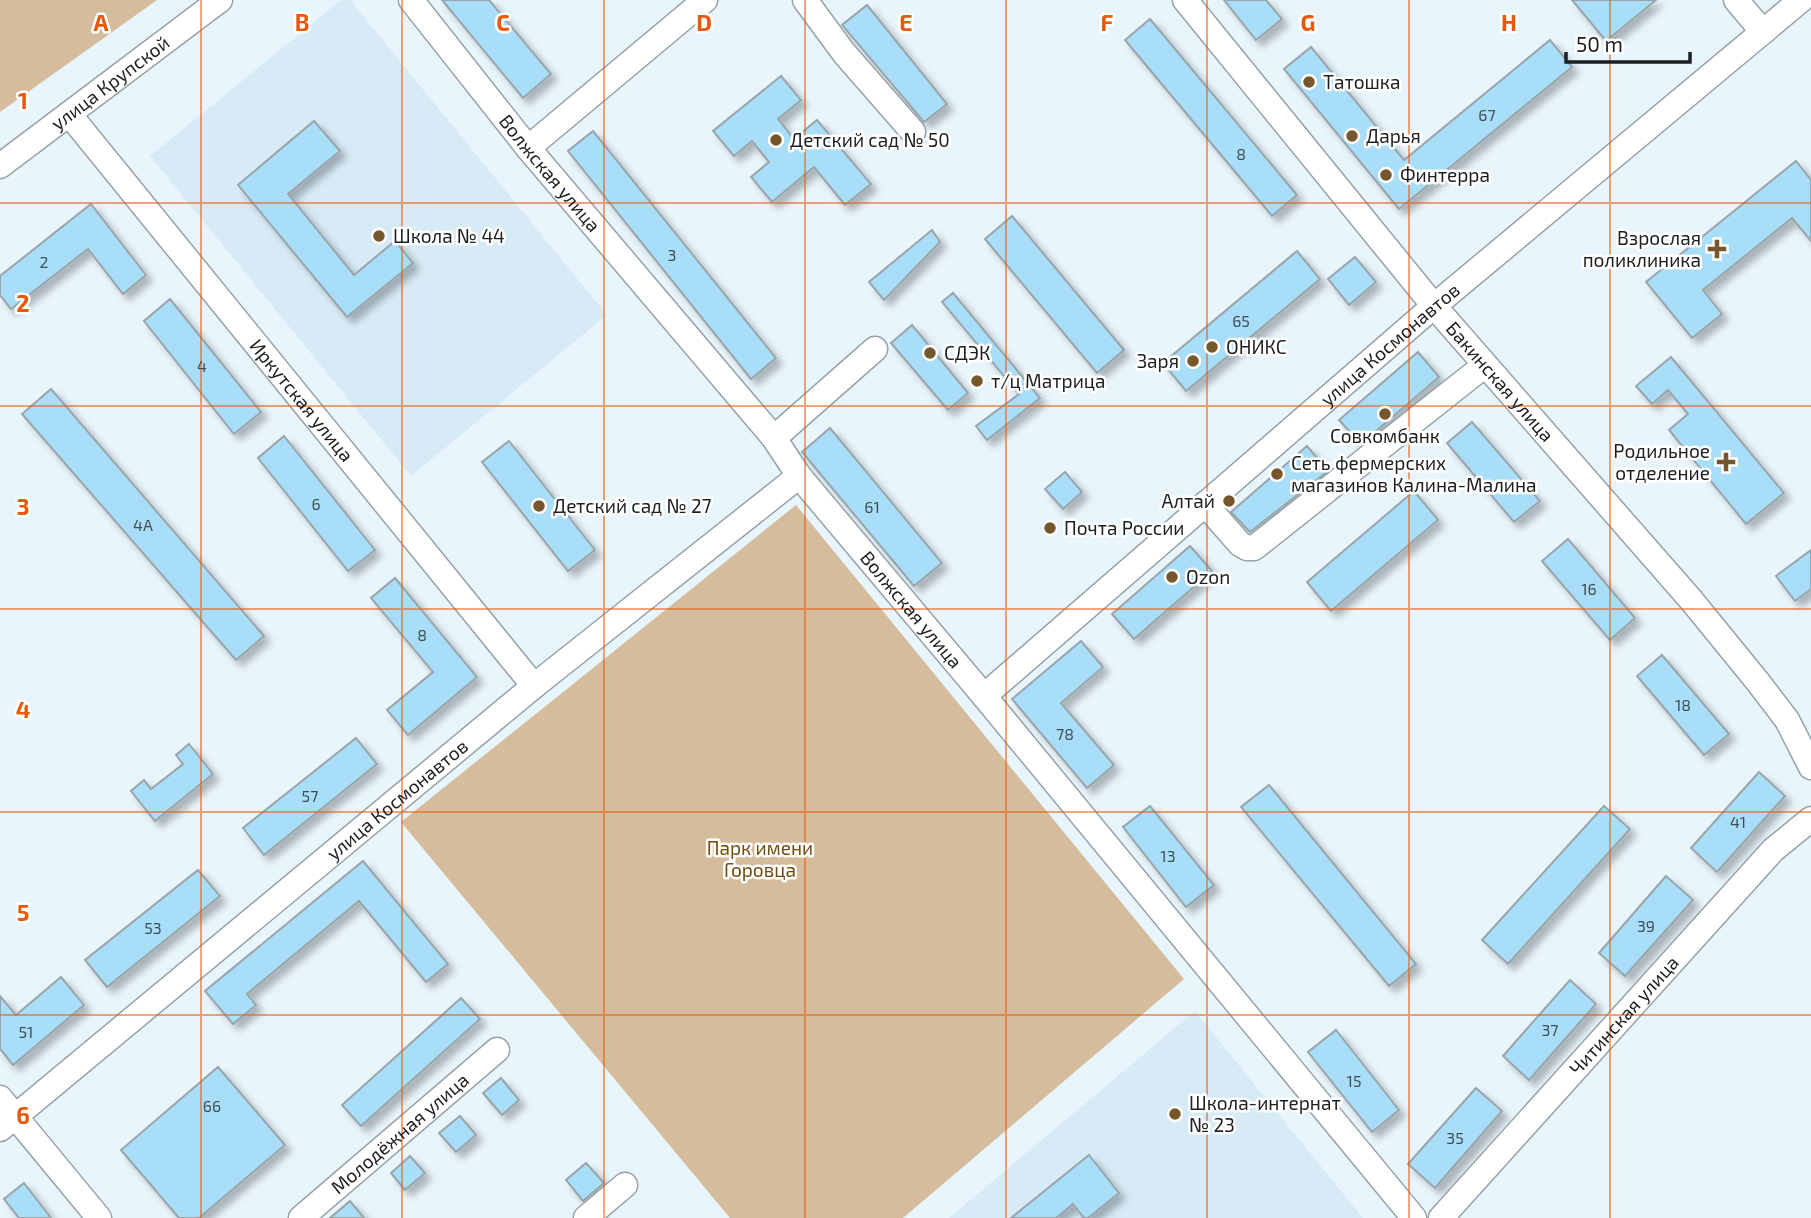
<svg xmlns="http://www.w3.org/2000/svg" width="1811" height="1218" font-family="'Exo 2',sans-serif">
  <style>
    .built { fill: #d7ebf6 }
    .green { fill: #d5bc9c }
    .building { fill: #a9def9; stroke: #99a5ab; stroke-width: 2; filter: url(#shadow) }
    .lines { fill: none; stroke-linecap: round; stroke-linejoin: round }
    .minor-casing { stroke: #96a2a8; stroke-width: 27 }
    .minor { stroke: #fff; stroke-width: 24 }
    .grid { fill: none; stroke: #e8590c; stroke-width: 2; stroke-opacity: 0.55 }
    .poi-dot { fill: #76572c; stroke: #fff; stroke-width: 2.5 }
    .labels { text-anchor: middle; stroke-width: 5; stroke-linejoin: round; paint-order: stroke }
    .number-label { font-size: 16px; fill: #3e4f57 }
    .poi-label { font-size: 19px; fill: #1b1f21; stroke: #fff; text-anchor: start }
    .street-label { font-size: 19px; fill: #1b1f21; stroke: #fff }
    .park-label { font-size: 19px; fill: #724c0c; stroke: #fff }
    .grid-label { font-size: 23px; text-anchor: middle; font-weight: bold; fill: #e8590c; stroke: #fff; stroke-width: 5; stroke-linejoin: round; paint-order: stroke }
  </style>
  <defs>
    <filter id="shadow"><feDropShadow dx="6" dy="6" stdDeviation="3.5" flood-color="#0004"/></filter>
  </defs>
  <rect width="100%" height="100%" fill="#e9f5fc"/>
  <g class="built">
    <polygon points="341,0 350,0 607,315 411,476 150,156"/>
    <polygon points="1195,1011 1363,1218 949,1218"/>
  </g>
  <g class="green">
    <polygon points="0,0 157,0 0,112"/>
    <polygon points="796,505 1184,979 903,1218 730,1218 401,822"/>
  </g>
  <g class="building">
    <polygon points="442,0 489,0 551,74 523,98"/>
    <polygon points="1224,0 1266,0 1282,19 1256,40"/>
    <polygon points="1572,0 1656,0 1606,41"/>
    <polygon points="867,5 947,104 924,122 842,25"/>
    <polygon points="1150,19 1297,195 1272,216 1125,40"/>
    <polygon points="1550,40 1572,67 1399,209 1284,69 1311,47 1404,160"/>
    <polygon points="781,76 801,100 778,119 794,139 817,120 871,184 845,205 814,167 772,202 751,177 769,162 752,141 734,156 713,131"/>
    <polygon points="314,121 340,151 288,194 354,275 395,241 413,263 347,317 238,185"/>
    <polygon points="593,131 776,358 751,379 568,151"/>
    <polygon points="1796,161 1811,180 1811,241 1792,218 1703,290 1722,314 1692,338 1646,282"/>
    <polygon points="91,204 146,275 123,294 88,249 11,309 0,295 0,276"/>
    <polygon points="1012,216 1124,350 1097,373 985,239"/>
    <polygon points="932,230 940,242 884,300 869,282"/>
    <polygon points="1297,251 1320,279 1186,391 1163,363"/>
    <polygon points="1355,257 1376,282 1349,305 1328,279"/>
    <polygon points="953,293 1040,398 987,440 976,426 1019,394 942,302"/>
    <polygon points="170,299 261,412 234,434 144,321"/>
    <polygon points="912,325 968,393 948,410 891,343"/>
    <polygon points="1418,352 1439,377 1361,444 1339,420"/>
    <polygon points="1671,357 1784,493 1746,524 1669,430 1688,414 1668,390 1652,404 1636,386"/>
    <polygon points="51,389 264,636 236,660 22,414"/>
    <polygon points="1472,422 1540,501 1514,522 1447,443"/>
    <polygon points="830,428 942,563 914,586 802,452"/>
    <polygon points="284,436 375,550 348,571 258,458"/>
    <polygon points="509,441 595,550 568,571 482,462"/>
    <polygon points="1307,446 1328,471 1250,532 1231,512"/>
    <polygon points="1065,472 1082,492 1063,509 1045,489"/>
    <polygon points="1414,491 1438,520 1331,611 1307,582"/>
    <polygon points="1568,539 1635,618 1610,640 1542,561"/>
    <polygon points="1190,546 1212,571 1134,639 1112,614"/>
    <polygon points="1811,550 1811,589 1795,601 1776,576"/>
    <polygon points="395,578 477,677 408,735 387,710 433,672 371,598"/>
    <polygon points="1081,641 1103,667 1061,703 1114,765 1087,788 1012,699"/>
    <polygon points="1662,655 1729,734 1704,755 1637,676"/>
    <polygon points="356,738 377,764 264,855 243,828"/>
    <polygon points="189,744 213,774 155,821 131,791 144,780 151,789 183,764 176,755"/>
    <polygon points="1759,772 1785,796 1717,872 1691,848"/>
    <polygon points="1269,785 1416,964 1389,986 1241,807"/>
    <polygon points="1150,806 1214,885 1186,907 1123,827"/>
    <polygon points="1604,806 1630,829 1508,964 1482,940"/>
    <polygon points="363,861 448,964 426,982 359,901 247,994 256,1005 233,1024 205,991"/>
    <polygon points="198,870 220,896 107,987 85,960"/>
    <polygon points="1666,876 1693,900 1625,976 1599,953"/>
    <polygon points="61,977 84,1005 13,1065 0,1049 0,996 16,1015"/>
    <polygon points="1570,980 1596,1004 1529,1080 1503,1056"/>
    <polygon points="461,998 480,1019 361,1126 342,1105"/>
    <polygon points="1336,1030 1399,1110 1372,1132 1308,1052"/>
    <polygon points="218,1067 285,1145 199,1218 179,1218 121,1150"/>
    <polygon points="501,1078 519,1100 502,1115 483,1093"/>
    <polygon points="1476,1088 1502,1111 1435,1188 1408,1164"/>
    <polygon points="460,1116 476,1135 456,1152 439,1133"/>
    <polygon points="1089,1155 1119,1193 1088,1218 1084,1218 1073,1204 1056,1218 1011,1218"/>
    <polygon points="410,1156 425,1173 405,1190 391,1173"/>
    <polygon points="586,1163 604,1183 583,1201 566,1180"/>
    <polygon points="24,1183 51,1218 19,1218 4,1199"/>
    <polygon points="350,1201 364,1218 330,1218"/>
  </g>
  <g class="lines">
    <g class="minor-casing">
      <g id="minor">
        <path id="s1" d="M411,0L528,148L774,438L799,476L984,696L1414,1218"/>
        <polyline points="805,0 844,53 913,132"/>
        <path id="s2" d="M1185,0L1434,306L1692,601L1758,682L1787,720L1811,767"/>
        <polyline points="1736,0 1763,32"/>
        <path id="s3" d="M69,114L534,686"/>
        <polyline points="528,148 705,0"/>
        <path id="s4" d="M0,166L220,0"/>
        <polyline points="774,438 875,349"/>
        <polyline points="1205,504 1240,544 1247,548 1254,548 1485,365"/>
        <path id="s5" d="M984,696L1434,306L1801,0"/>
        <polyline points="0,1098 99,1218"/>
        <path id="s6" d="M0,1129L534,686L799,476"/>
        <path id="s7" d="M301,1218L497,1050"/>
        <polyline points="586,1218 625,1185"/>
        <path id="s8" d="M1441,1218L1773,850L1811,819"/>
      </g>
    </g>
    <use href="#minor" class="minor"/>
  </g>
  <path class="grid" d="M201,0V1218M402,0V1218M604,0V1218M805,0V1218M1006,0V1218M1207,0V1218M1409,0V1218M1610,0V1218M0,203H1811M0,406H1811M0,609H1811M0,812H1811M0,1015H1811"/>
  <g class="poi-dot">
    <circle cx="1309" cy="82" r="7"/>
    <circle cx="1352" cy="136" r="7"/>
    <circle cx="776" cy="140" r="7"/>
    <circle cx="1386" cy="175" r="7"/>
    <circle cx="379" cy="236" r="7"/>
    <path d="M1713.5 238.5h7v7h7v7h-7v7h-7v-7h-7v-7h7z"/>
    <circle cx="1212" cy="347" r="7"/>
    <circle cx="930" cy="353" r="7"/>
    <circle cx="1193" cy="361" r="7"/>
    <circle cx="977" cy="381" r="7"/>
    <circle cx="1385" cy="414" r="7"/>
    <path d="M1722.5 451.5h7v7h7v7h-7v7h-7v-7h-7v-7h7z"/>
    <circle cx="1277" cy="474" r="7"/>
    <circle cx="1229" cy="501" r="7"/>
    <circle cx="539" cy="506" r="7"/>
    <circle cx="1050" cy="528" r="7"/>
    <circle cx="1172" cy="577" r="7"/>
    <circle cx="1175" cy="1114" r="7"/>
  </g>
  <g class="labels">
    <g class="number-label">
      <text x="1487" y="121">67</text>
      <text x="1241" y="160">8</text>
      <text x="672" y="261">3</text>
      <text x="44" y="268">2</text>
      <text x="1241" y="327">65</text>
      <text x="202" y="372">4</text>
      <text x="316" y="510">6</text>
      <text x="872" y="513">61</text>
      <text x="143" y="531">4А</text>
      <text x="1589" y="595">16</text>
      <text x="422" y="641">8</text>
      <text x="1683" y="711">18</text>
      <text x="1065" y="740">78</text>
      <text x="310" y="802">57</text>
      <text x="1738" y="828">41</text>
      <text x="1168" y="862">13</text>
      <text x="1646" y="932">39</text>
      <text x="153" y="934">53</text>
      <text x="1550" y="1036">37</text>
      <text x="26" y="1038">51</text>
      <text x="1354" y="1087">15</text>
      <text x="212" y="1112">66</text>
      <text x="1455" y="1144">35</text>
    </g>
    <g class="poi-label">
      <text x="1323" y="89">Татошка</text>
      <text x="1366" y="143">Дарья</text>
      <text x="790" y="147">Детский сад № 50</text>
      <text x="1400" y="182">Финтерра</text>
      <text x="393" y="243">Школа № 44</text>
      <text x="1701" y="245" text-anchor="end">Взрослая<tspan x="1701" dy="22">поликлиника</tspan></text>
      <text x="1226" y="354">ОНИКС</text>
      <text x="944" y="360">СДЭК</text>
      <text x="1179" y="368" text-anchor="end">Заря</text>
      <text x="991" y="388">т/ц Матрица</text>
      <text x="1385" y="443" text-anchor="middle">Совкомбанк</text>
      <text x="1710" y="458" text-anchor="end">Родильное<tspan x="1710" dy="22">отделение</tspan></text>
      <text x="1291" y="470">Сеть фермерских<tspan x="1291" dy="22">магазинов Калина-Малина</tspan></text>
      <text x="1215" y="508" text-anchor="end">Алтай</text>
      <text x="553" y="513">Детский сад № 27</text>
      <text x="1064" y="535">Почта России</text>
      <text x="1186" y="584">Ozon</text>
      <text x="1189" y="1110">Школа-интернат<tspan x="1189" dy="22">№ 23</tspan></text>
    </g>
    <g class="street-label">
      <text dy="7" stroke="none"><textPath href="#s4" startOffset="138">улица Крупской</textPath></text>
      <text dy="7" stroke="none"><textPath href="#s1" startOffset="222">Волжская улица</textPath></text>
      <text dy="7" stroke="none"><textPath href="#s5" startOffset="537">улица Космонавтов</textPath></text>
      <text dy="7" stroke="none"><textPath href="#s2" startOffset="495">Бакинская улица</textPath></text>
      <text dy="7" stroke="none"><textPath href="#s3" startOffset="369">Иркутская улица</textPath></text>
      <text dy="7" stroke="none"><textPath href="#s1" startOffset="789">Волжская улица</textPath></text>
      <text dy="7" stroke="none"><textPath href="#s6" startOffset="516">улица Космонавтов</textPath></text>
      <text dy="7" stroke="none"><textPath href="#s8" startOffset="273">Читинская улица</textPath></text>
      <text dy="7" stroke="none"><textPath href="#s7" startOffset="130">Молодёжная улица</textPath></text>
    </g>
    <g class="park-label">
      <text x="760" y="855">Парк имени<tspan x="760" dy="22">Горовца</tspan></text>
    </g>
  </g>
  <g class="grid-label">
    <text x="101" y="31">A</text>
    <text x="302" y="31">B</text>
    <text x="503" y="31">C</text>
    <text x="704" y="31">D</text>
    <text x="906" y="31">E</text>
    <text x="1107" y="31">F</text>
    <text x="1308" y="31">G</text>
    <text x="1509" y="31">H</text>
    <text x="23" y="109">1</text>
    <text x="23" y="312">2</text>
    <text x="23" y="515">3</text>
    <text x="23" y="718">4</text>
    <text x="23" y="921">5</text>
    <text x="23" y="1124">6</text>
  </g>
  <path d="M1566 52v10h124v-10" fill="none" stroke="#1b1f21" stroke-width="3.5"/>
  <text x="1576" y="52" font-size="21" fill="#1b1f21" stroke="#ffffff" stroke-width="5" paint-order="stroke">50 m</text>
</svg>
